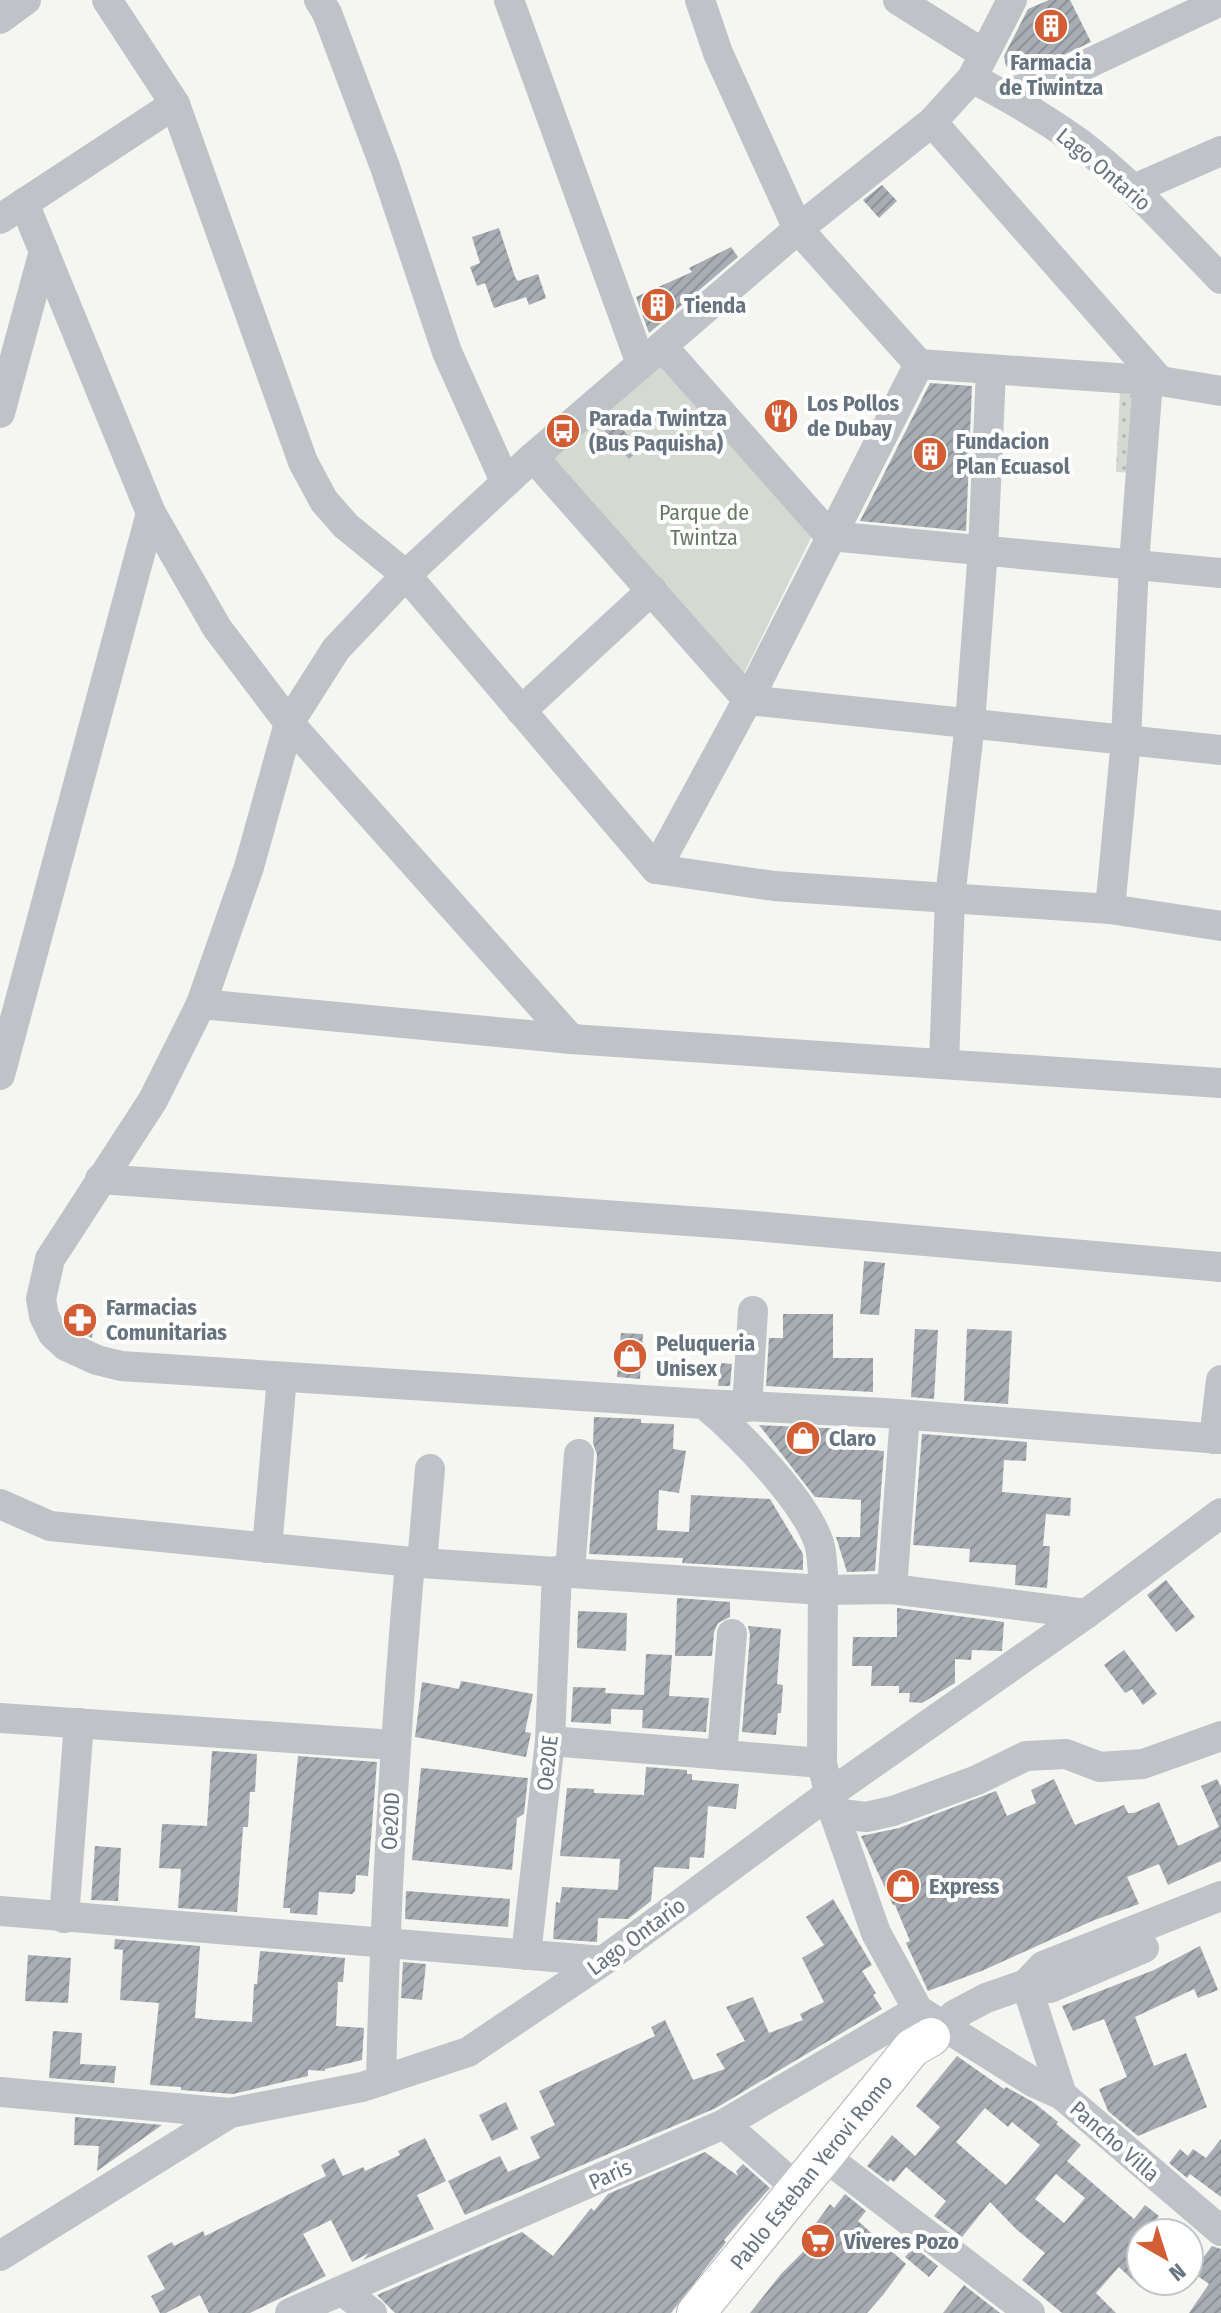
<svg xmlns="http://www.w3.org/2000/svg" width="1221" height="2313" font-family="'Fira Sans Condensed',sans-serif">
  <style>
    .green { fill: #d4dad2 }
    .garden { fill: url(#garden-dots) }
    .building { fill: url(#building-hatch); fill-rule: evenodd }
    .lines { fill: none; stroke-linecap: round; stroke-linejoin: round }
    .major-casing { stroke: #b3b6ba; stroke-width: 40 }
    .minor { stroke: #bfc2c6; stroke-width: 30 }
    .major { stroke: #fff; stroke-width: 38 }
    .labels { text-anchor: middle; stroke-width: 8; stroke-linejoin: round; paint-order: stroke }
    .poi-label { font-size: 22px; font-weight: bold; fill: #677480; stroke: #fff; text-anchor: start }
    .street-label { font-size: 22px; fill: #677480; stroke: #fff }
    .park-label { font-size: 22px; fill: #687865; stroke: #fff }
  </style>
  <defs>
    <pattern id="garden-dots" width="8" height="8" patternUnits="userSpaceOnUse" patternTransform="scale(2)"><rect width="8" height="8" fill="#d4dad2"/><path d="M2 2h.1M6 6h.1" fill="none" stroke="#b0b5b0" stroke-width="1.8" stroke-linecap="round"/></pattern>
    <pattern id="building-hatch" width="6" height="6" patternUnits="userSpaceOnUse" patternTransform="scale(2)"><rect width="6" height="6" fill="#a7adb2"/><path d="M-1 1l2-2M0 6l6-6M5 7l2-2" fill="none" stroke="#8c9196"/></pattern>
  </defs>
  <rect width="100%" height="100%" fill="#f5f5f2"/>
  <polygon class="green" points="662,361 813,534 740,681 547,461"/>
  <polygon class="garden" points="1140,387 1133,473 1116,472 1120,391"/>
  <g class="building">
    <polygon points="1049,0 1070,0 1091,42 1043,65 1016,72 1006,66 1004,56 1028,9"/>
    <polygon points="882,185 897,201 879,218 863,200"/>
    <polygon points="499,228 515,277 518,281 538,274 546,298 529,305 526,297 494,308 485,283 477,286 470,267 480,263 472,237"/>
    <polygon points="731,247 738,257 649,333 636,297 692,272 689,268"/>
    <polygon points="930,383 972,386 966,531 860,521"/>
    <polygon points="610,415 640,449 629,459 599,424"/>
    <polygon points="864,1261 885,1263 879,1315 860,1314"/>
    <polygon points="78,1307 95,1309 92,1338 76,1331 65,1318 66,1312"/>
    <polygon points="783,1314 833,1314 833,1358 873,1358 873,1392 766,1386 769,1338 783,1338"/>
    <polygon points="915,1329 938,1330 934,1399 911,1397"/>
    <polygon points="967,1329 1012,1331 1008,1404 964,1401"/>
    <polygon points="621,1333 643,1334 640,1379 617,1377"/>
    <polygon points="721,1363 732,1364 730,1386 718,1386"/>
    <polygon points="594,1417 641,1419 641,1423 674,1424 673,1449 686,1451 679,1493 659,1490 657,1530 689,1532 691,1495 770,1499 803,1554 803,1570 682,1563 683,1558 589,1554 597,1455 593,1443"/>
    <polygon points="759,1425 848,1429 846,1448 884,1451 875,1571 847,1572 836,1537 860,1537 861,1500 815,1497"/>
    <polygon points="922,1434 1027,1442 1026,1461 1004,1460 1002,1492 1071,1498 1070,1516 1046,1514 1043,1546 1050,1546 1047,1588 1015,1585 1016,1565 969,1562 970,1549 913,1545"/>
    <polygon points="1166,1580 1195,1617 1176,1632 1147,1595"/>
    <polygon points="677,1598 730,1602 730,1617 718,1623 714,1632 712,1656 675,1656"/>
    <polygon points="897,1608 1004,1622 1002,1651 972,1650 971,1660 955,1659 955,1683 922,1703 909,1702 910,1693 899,1693 899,1686 871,1686 872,1666 852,1666 853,1637 897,1637"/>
    <polygon points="578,1611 627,1613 626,1651 577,1648"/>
    <polygon points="748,1626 781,1629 777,1684 783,1685 781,1713 778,1713 776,1735 742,1732 750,1635"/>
    <polygon points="1124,1650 1157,1694 1143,1705 1132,1689 1125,1693 1104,1665"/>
    <polygon points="646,1654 672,1655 669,1696 709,1698 706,1732 642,1728 643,1710 611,1709 611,1724 571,1722 573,1687 606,1688 605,1693 644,1695"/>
    <polygon points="461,1681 533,1694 525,1732 531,1733 526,1757 415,1737 422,1682 459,1689"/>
    <polygon points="212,1751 257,1754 255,1792 250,1792 248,1827 243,1827 237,1912 178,1908 181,1869 159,1868 162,1824 207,1826"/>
    <polygon points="298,1756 377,1762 368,1876 356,1875 355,1891 352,1894 319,1892 317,1915 290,1913 290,1908 283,1908"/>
    <polygon points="646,1767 687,1770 687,1774 692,1774 692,1780 739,1784 736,1809 708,1806 704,1858 690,1857 689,1869 654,1867 651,1901 628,1919 598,1918 597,1942 553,1939 556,1902 560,1903 562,1887 618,1890 620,1859 560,1856 567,1788 594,1789 594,1793 644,1795"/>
    <polygon points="421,1768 528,1778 524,1814 517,1818 512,1870 412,1860"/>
    <polygon points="1054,1779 1075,1825 1124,1805 1128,1813 1134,1813 1159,1802 1178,1846 1219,1827 1201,1786 1217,1779 1221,1787 1221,1861 1168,1885 1159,1864 1127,1877 1139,1904 1092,1921 984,1970 928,1991 906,1943 910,1941 895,1905 893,1905 861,1836 899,1828 996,1791 1007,1816 1036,1803 1031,1790"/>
    <polygon points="95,1846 121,1848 118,1901 91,1900"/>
    <polygon points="406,1891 510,1899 508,1927 405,1919"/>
    <polygon points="833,1899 872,1965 862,1971 876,1993 873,1995 882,2009 716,2108 465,2215 448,2181 500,2156 508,2172 540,2158 530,2137 555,2125 539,2091 655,2036 651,2027 665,2020 693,2080 725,2069 716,2054 745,2041 726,2007 753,1997 769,2033 803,2020 800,2014 824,2002 802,1958 824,1945 806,1917"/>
    <polygon points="115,1939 200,1946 195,2018 214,2020 252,2022 254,1984 257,1984 260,1951 345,1958 343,1982 338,1982 336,2026 364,2028 362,2060 325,2069 325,2071 308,2070 308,2076 233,2094 181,2090 181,2087 150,2085 159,2003 120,2000 123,1950 114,1949"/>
    <polygon points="1200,1946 1218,1990 1198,1998 1194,1989 1135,2017 1154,2066 1186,2053 1207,2107 1138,2136 1108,2111 1099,2089 1127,2077 1104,2019 1073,2031 1062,2006 1154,1970"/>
    <polygon points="28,1955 71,1958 68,2003 25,2001"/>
    <polygon points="403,1962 426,1964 422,2000 401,1998"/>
    <polygon points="53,2031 82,2033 80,2064 116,2066 114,2083 49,2078"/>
    <path d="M957,2056L1004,2089L1006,2087L1033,2102L1058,2122L1056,2124L1081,2145L1067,2161L1134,2219L1145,2205L1159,2216L1145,2233H1141L1138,2242L1141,2244V2288L1119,2267L1096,2293L1116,2313H1062L1022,2280L1045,2253L1016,2229L990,2202L962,2237L934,2216L946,2201L906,2167L894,2182L890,2179L888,2182L867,2166L892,2135L915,2156L911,2161L940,2127L916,2106ZM985,2108L1008,2127L1012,2122L1040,2145L1006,2185L956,2142ZM1056,2174L1085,2198L1064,2223L1035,2199Z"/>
    <polygon points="506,2102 518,2129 492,2141 479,2115"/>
    <polygon points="75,2117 162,2125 97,2171 99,2146 74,2145"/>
    <polygon points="425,2138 446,2181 417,2195 434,2229 363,2260 369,2253 352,2262 331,2220 303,2234 326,2276 250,2313 209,2313 200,2295 166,2313 160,2313 151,2296 165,2289 147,2256 172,2242 174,2246 203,2231 205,2236 326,2176 321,2165 334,2158 343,2176 363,2167 365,2171 400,2155 398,2151"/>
    <polygon points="1221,2139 1221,2197 1190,2174 1187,2178 1169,2163 1180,2149 1188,2156 1193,2149 1206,2158"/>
    <polygon points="705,2152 738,2176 736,2171 743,2164 770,2188 724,2240 726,2242 671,2313 395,2313 377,2295 522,2232 553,2256 591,2208 594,2211 608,2194"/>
    <polygon points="845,2194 866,2211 858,2221 906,2264 883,2295 867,2313 750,2313 781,2274 812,2243 805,2238 830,2204 834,2208"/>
    <polygon points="1212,2246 1221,2249 1221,2313 1189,2313 1209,2284 1192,2272"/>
    <polygon points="914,2247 938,2266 929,2277 905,2257"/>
    <polygon points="964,2285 1000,2313 943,2313"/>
  </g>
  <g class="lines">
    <g class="major-casing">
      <polyline id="major" points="696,2313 912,2048 931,2037"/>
    </g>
    <g class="minor">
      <polyline points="107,0 175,104 303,462 324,501 346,526 406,575 656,869 774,886 1110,909 1221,926"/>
      <polyline points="319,0 327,13 385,167 447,352 505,481"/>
      <polyline points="509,0 641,364"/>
      <polyline points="700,0 718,53 798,229 919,364 1160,381 1221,391"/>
      <polyline points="898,0 984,54"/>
      <path d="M1012,0L972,78L932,122L798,229L533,457L406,575L336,649L289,723L249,867L201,1004L153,1100L50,1259L41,1299L44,1316L53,1334L66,1346L97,1360L121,1366L704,1404C740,1434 804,1499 819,1543C822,1553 822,1563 823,1574L822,1763L834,1813L876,1933L918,2010L1033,2082L1062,2095"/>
      <polyline points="0,19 26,0"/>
      <path d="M972,78C1008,97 1045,118 1078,142C1131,182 1175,232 1221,279"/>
      <polyline points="1003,94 1049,82 1221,1"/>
      <polyline points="932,122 1160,381"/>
      <polyline points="1134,189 1221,151"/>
      <polyline points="24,203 151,513 217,628 289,723 571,1039"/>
      <polyline points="0,219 175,104"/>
      <polyline points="662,346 830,536 1221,573"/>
      <polyline points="0,413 44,251"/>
      <polyline points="533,457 748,700 1221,750"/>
      <polyline points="521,711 652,590"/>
      <polyline points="656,869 760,677 919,364"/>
      <polyline points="1110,909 1126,740 1134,563 1148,381"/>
      <polyline points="201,1004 571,1039 1221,1083"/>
      <polyline points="944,1064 950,898 970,723 983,550 991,371"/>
      <polyline points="0,1075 151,513"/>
      <polyline points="100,1179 744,1225 1221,1267"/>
      <polyline points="704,1404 885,1413 1221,1439"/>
      <polyline points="747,1407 753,1311"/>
      <polyline points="1214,1439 1221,1380"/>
      <polyline points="0,1504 50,1526 422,1563 822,1590 892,1589 1086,1614"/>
      <polyline points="267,1548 282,1377"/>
      <polyline points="422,1563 430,1469"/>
      <polyline points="570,1571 579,1454"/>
      <polyline points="892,1589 905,1415"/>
      <polyline points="0,1718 394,1745"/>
      <polyline points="550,1741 822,1763"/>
      <polyline points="722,1755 732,1634"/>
      <polyline points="834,1813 866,1817 893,1811 977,1780 1026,1756 1066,1754 1100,1767 1143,1764 1221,1736"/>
      <polyline points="0,1911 603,1961"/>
      <polyline points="64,1918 79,1723"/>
      <polyline points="526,1955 550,1741 557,1571"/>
      <polyline points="1026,1984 1062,2095 1221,2231"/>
      <polyline points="1026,1984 1050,1988 1144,1948"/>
      <polyline points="931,2037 954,2015 986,1998 1026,1984 1043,1966 1221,1896"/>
      <path d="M381,2081C385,1907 395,1735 410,1562"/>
      <polyline points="0,2092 230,2113"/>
      <polyline points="724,2124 797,2188"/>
      <polyline points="840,2168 1030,2313"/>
      <polyline points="0,2256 230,2113 362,2087 468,2052 603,1961 829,1794 1086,1614 1221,1513"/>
      <polyline points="342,2291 372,2313"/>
      <polyline points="290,2313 724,2124 918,2010"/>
    </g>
    <use href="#major" class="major"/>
  </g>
  <defs>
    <g id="building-disc" transform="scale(1.8)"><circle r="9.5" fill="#d35e35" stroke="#fff"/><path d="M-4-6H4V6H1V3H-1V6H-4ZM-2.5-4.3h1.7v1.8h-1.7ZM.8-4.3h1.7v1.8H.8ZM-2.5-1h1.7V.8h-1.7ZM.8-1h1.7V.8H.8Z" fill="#fff"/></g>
    <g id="restaurant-disc" transform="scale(1.8)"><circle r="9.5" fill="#d35e35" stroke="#fff"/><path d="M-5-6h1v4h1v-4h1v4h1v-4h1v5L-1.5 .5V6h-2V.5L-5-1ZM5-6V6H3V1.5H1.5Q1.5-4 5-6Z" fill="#fff"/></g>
    <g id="bus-disc" transform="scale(1.8)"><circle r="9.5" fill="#d35e35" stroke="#fff"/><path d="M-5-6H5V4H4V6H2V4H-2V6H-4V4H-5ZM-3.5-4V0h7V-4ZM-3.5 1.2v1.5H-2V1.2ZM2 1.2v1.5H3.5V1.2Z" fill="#fff"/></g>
    <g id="pharmacy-disc" transform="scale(1.8)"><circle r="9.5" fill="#d35e35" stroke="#fff"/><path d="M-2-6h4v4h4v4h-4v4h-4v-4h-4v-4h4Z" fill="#fff"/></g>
    <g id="shop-disc" transform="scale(1.8)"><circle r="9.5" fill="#d35e35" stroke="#fff"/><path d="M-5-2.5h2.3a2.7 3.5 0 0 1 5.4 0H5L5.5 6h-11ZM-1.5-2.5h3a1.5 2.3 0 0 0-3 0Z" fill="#fff"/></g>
    <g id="supermarket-disc" transform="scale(1.8)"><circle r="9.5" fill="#d35e35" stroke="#fff"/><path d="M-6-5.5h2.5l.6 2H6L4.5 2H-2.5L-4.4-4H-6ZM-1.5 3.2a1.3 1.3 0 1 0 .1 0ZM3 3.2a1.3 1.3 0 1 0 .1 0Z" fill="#fff"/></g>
  </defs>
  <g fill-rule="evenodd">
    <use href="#building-disc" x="1051" y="26"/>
    <use href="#building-disc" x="658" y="305"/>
    <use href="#restaurant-disc" x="781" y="416"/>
    <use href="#bus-disc" x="563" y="431"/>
    <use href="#building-disc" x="930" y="454"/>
    <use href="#pharmacy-disc" x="80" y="1320"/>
    <use href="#shop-disc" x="630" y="1356"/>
    <use href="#shop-disc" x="803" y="1438"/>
    <use href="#shop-disc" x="903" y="1886"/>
    <use href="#supermarket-disc" x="818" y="2241"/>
  </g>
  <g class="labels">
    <g class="poi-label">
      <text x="1051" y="70" text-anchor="middle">Farmacia<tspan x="1051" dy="25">de Tiwintza</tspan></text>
      <text x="684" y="313">Tienda</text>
      <text x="807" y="411">Los Pollos<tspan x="807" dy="25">de Dubay</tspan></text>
      <text x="589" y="426">Parada Twintza<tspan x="589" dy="25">(Bus Paquisha)</tspan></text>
      <text x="956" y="449">Fundacion<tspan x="956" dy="25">Plan Ecuasol</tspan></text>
      <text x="106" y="1315">Farmacias<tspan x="106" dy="25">Comunitarias</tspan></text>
      <text x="656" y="1351">Peluqueria<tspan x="656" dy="25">Unisex</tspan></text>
      <text x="829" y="1446">Claro</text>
      <text x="929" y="1894">Express</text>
      <text x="844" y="2249">Viveres Pozo</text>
    </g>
    <g class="street-label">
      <text transform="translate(1104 169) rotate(40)" y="8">Lago Ontario</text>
      <text transform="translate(547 1763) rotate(-84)" y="8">Oe20E</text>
      <text transform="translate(390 1821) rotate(-87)" y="8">Oe20D</text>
      <text transform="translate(636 1936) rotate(-36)" y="8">Lago Ontario</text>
      <text transform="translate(1115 2141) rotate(41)" y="8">Pancho Villa</text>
      <text transform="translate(811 2172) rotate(-51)" y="8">Pablo Esteban Yerovi Romo</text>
      <text transform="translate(610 2174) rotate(-24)" y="8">Paris</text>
    </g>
    <g class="park-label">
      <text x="704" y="520">Parque de<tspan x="704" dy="25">Twintza</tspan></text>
    </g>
  </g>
  <g transform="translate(1165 2257) rotate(141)"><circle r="38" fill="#ffffff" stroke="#c2c7cc" stroke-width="2"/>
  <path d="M0-6L14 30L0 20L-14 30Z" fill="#d35e35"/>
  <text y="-12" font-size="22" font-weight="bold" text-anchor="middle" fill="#677480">N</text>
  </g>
</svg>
